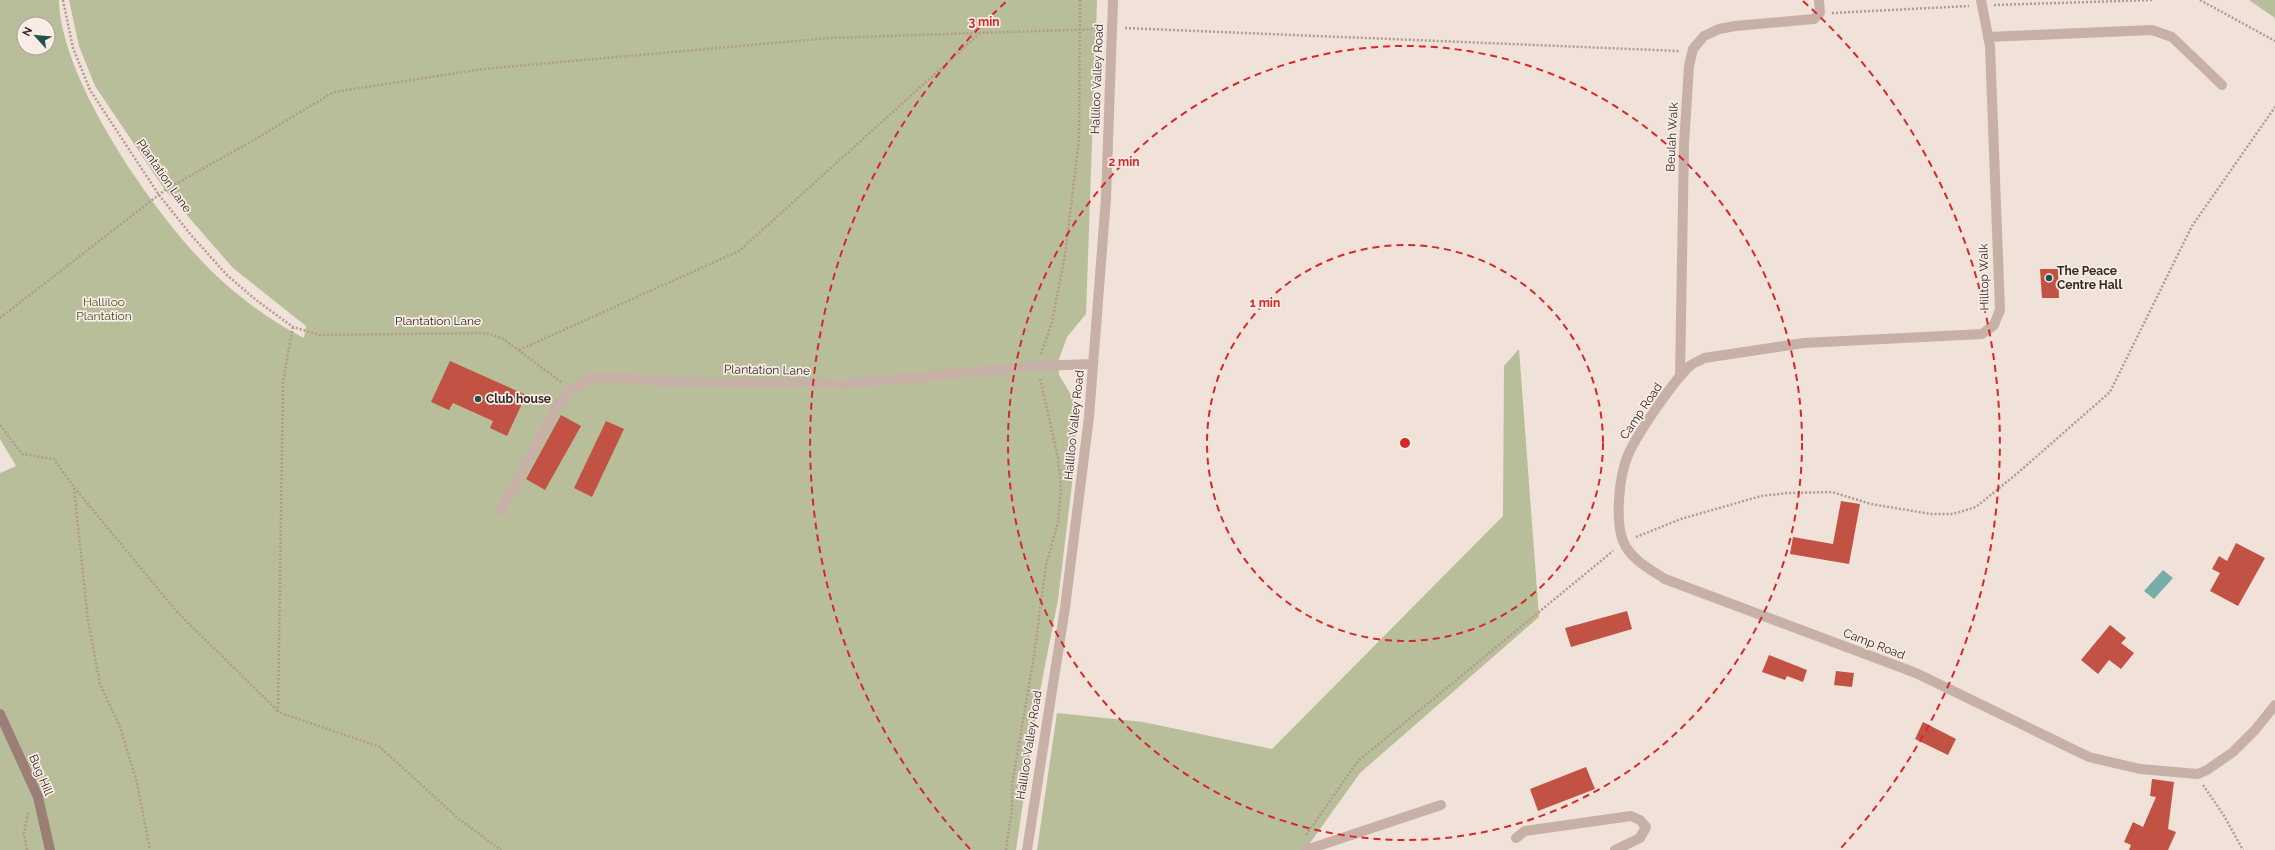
<svg xmlns="http://www.w3.org/2000/svg" width="2275" height="850" font-family="Raleway,sans-serif">
  <style>
    .green { fill: #b7be99; fill-rule: evenodd }
    .water { fill: #78aca7 }
    .building { fill: #c25244 }
    .lines { fill: none; stroke-linecap: round; stroke-linejoin: round }
    .path { stroke: #b39a8f; stroke-width: 2.5; stroke-dasharray: 2 2; stroke-linecap: butt }
    .lane { stroke: #c7b0a5; stroke-width: 10 }
    .street { stroke: #c7b0a5; stroke-width: 10 }
    .secondary { stroke: #9b7f77; stroke-width: 10 }
    .ring { fill: none; stroke: #d62828; stroke-width: 2; stroke-dasharray: 7 5 }
    .poi-dot { fill: #1d534f; stroke: #f8ece4; stroke-width: 1.5 }
    .labels { text-anchor: middle; stroke-width: 3.5; stroke-linejoin: round; paint-order: stroke }
    .street-label { font-size: 12px; fill: #332826; stroke: #f8ece4 }
    .poi-label { font-size: 12px; font-weight: bold; fill: #332826; stroke: #f8ece4; text-anchor: start }
    .park-label { font-size: 12px; fill: #48512b; stroke: #f8ece4 }
    .centre { fill: #d62828; stroke: #f8ece4; stroke-width: 2 }
    .ring-label { font-size: 12px; text-anchor: middle; font-weight: bold; fill: #d62828; stroke: #f8ece4; stroke-width: 3.5; stroke-linejoin: round; paint-order: stroke }
  </style>
  <rect width="100%" height="100%" fill="#f0e2d8"/>
  <g class="green">
    <path d="M0,0H59C60,82 162,227 222,281C247,303 274,323 304,338L306,326L233,268L165,190L95,86L79,46L69,0H1097L1086,314L1067,337L1059,359V375L1073,398L1077,416L1072,484L1058,600L1038,701L1016,850H0V473L16,466L0,439ZM24,24H48V48H24Z"/>
    <polygon points="2249,0 2275,0 2275,18"/>
    <polygon points="1519,349 1539,617 1360,773 1305,850 1037,850 1057,713 1143,722 1272,749 1503,516 1504,366"/>
  </g>
  <polygon class="water" points="2163,570 2173,578 2154,599 2144,591"/>
  <g class="building">
    <polygon points="2040,269 2058,269 2059,298 2042,298"/>
    <polygon points="450,361 526,395 507,436 490,428 493,421 453,403 449,410 431,402"/>
    <polygon points="561,415 581,426 545,490 526,479"/>
    <polygon points="606,421 624,429 592,497 574,488"/>
    <polygon points="1841,501 1860,504 1849,564 1790,554 1793,537 1833,544"/>
    <polygon points="2236,543 2265,558 2238,606 2210,591 2220,573 2212,569 2219,556 2227,561"/>
    <polygon points="1627,611 1632,629 1571,647 1565,628"/>
    <polygon points="2110,625 2126,638 2121,643 2134,653 2121,669 2109,660 2098,674 2081,660"/>
    <polygon points="1769,655 1807,670 1803,682 1787,676 1785,680 1762,672"/>
    <polygon points="1836,671 1854,673 1852,687 1834,685"/>
    <polygon points="1923,722 1956,739 1948,755 1915,739"/>
    <polygon points="1586,767 1595,789 1538,811 1530,789"/>
    <polygon points="2152,779 2174,782 2168,829 2176,832 2168,850 2129,850 2131,845 2124,842 2133,822 2143,827 2156,797 2150,796"/>
  </g>
  <g class="lines">
    <g class="path">
      <polyline points="63,0 73,48 90,90 111,122 159,195 191,235 227,275 256,300 293,327 320,335 485,333 502,338 561,382"/>
      <polyline points="2200,0 2275,41"/>
      <polyline points="1994,5 2152,0"/>
      <polyline points="1832,13 1969,6"/>
      <polyline points="1125,28 1679,51"/>
      <polyline points="0,318 165,190 252,141 334,92 483,69 829,38 1100,29"/>
      <polyline points="293,327 283,381 278,712 380,747 459,819 501,850"/>
      <polyline points="519,350 739,251 979,34"/>
      <polyline points="1041,354 1052,322 1065,255 1079,140 1080,0"/>
      <polyline points="0,425 22,454 54,459 74,487 177,612 278,711"/>
      <polyline points="74,488 88,621 100,684 120,727 137,783 150,850"/>
      <polyline points="1636,537 1681,519 1761,496 1788,493 1832,492 1871,504 1931,514 1953,514 1976,507 2020,471 2110,392 2192,226 2275,107"/>
      <polyline points="2203,785 2223,814 2243,850"/>
      <polyline points="1306,835 1358,761 1613,551"/>
      <polyline points="27,850 24,833 28,812"/>
      <polyline points="1006,850 1012,809 1012,785 1034,656 1046,565 1058,522 1061,490 1058,458 1040,378"/>
    </g>
    <g class="lane">
      <polyline points="1988,37 2152,30 2172,37 2222,85"/>
      <polyline points="501,511 557,406 571,389 593,378 617,377 665,382 844,384 1037,366 1093,364"/>
      <polyline points="1516,838 1525,831 1631,816 1640,820 1646,827 1640,838 1615,850"/>
      <polyline points="1306,850 1441,805"/>
    </g>
    <g class="street">
      <path d="M1981,0L1990,46L2000,310L1994,325L1982,334L1804,343L1704,358C1700,361 1695,362 1691,365C1675,378 1636,436 1628,455C1619,476 1615,520 1623,541C1631,560 1650,569 1665,579L1916,673L2089,757L2140,769L2198,774L2207,770L2233,752L2255,730L2275,705"/>
      <polyline points="1680,377 1684,144 1689,66 1693,49 1704,36 1719,29 1735,26 1814,19 1820,13 1819,0"/>
      <polyline points="1027,850 1065,608 1089,417 1106,198 1113,0"/>
    </g>
    <polyline class="secondary" points="0,714 38,797 50,850"/>
  </g>
  <g class="ring">
    <circle cx="1405" cy="443" r="198"/>
    <circle cx="1405" cy="443" r="397"/>
    <path d="M970 849A595 595 0 0 1 1007 1M1803 1A595 595 0 0 1 1840 849"/>
  </g>
  <g class="poi-dot">
    <circle cx="2049" cy="278" r="4"/>
    <circle cx="478" cy="399" r="4"/>
  </g>
  <g class="labels">
    <g class="street-label">
      <text transform="translate(1097 79) rotate(-88)" y="4">Halliloo Valley Road</text>
      <text transform="translate(1672 137) rotate(-87)" y="4">Beulah Walk</text>
      <text transform="translate(164 176) rotate(55)" y="4">Plantation Lane</text>
      <text transform="translate(1984 277) rotate(-91)" y="4">Hilltop Walk</text>
      <text x="438" y="325">Plantation Lane</text>
      <text transform="translate(767 370) rotate(1)" y="4">Plantation Lane</text>
      <text transform="translate(1641 411) rotate(-56)" y="4">Camp Road</text>
      <text transform="translate(1074 425) rotate(-84)" y="4">Halliloo Valley Road</text>
      <text transform="translate(1874 644) rotate(21)" y="4">Camp Road</text>
      <text transform="translate(1029 745) rotate(-81)" y="4">Halliloo Valley Road</text>
      <text transform="translate(41 775) rotate(67)" y="4">Bug Hill</text>
    </g>
    <g class="poi-label">
      <text x="2057" y="275">The Peace<tspan x="2057" dy="14">Centre Hall</tspan></text>
      <text x="486" y="403">Club house</text>
    </g>
    <g class="park-label">
      <text x="104" y="306">Halliloo<tspan x="104" dy="14">Plantation</tspan></text>
    </g>
  </g>
  <circle cx="1405" cy="443" r="6" class="centre"/>
  <g class="ring-label">
    <text x="984" y="26">3 min</text>
    <text x="1124" y="166">2 min</text>
    <text x="1265" y="307">1 min</text>
  </g>
  <g transform="translate(36 36) rotate(297)"><circle r="19" fill="#f8ece4" stroke="#a99e98"/>
  <path d="M0-3L7 15L0 10L-7 15Z" fill="#1d534f"/>
  <text y="-6" font-size="11" font-weight="bold" text-anchor="middle" fill="#332826">N</text>
  </g>
</svg>
